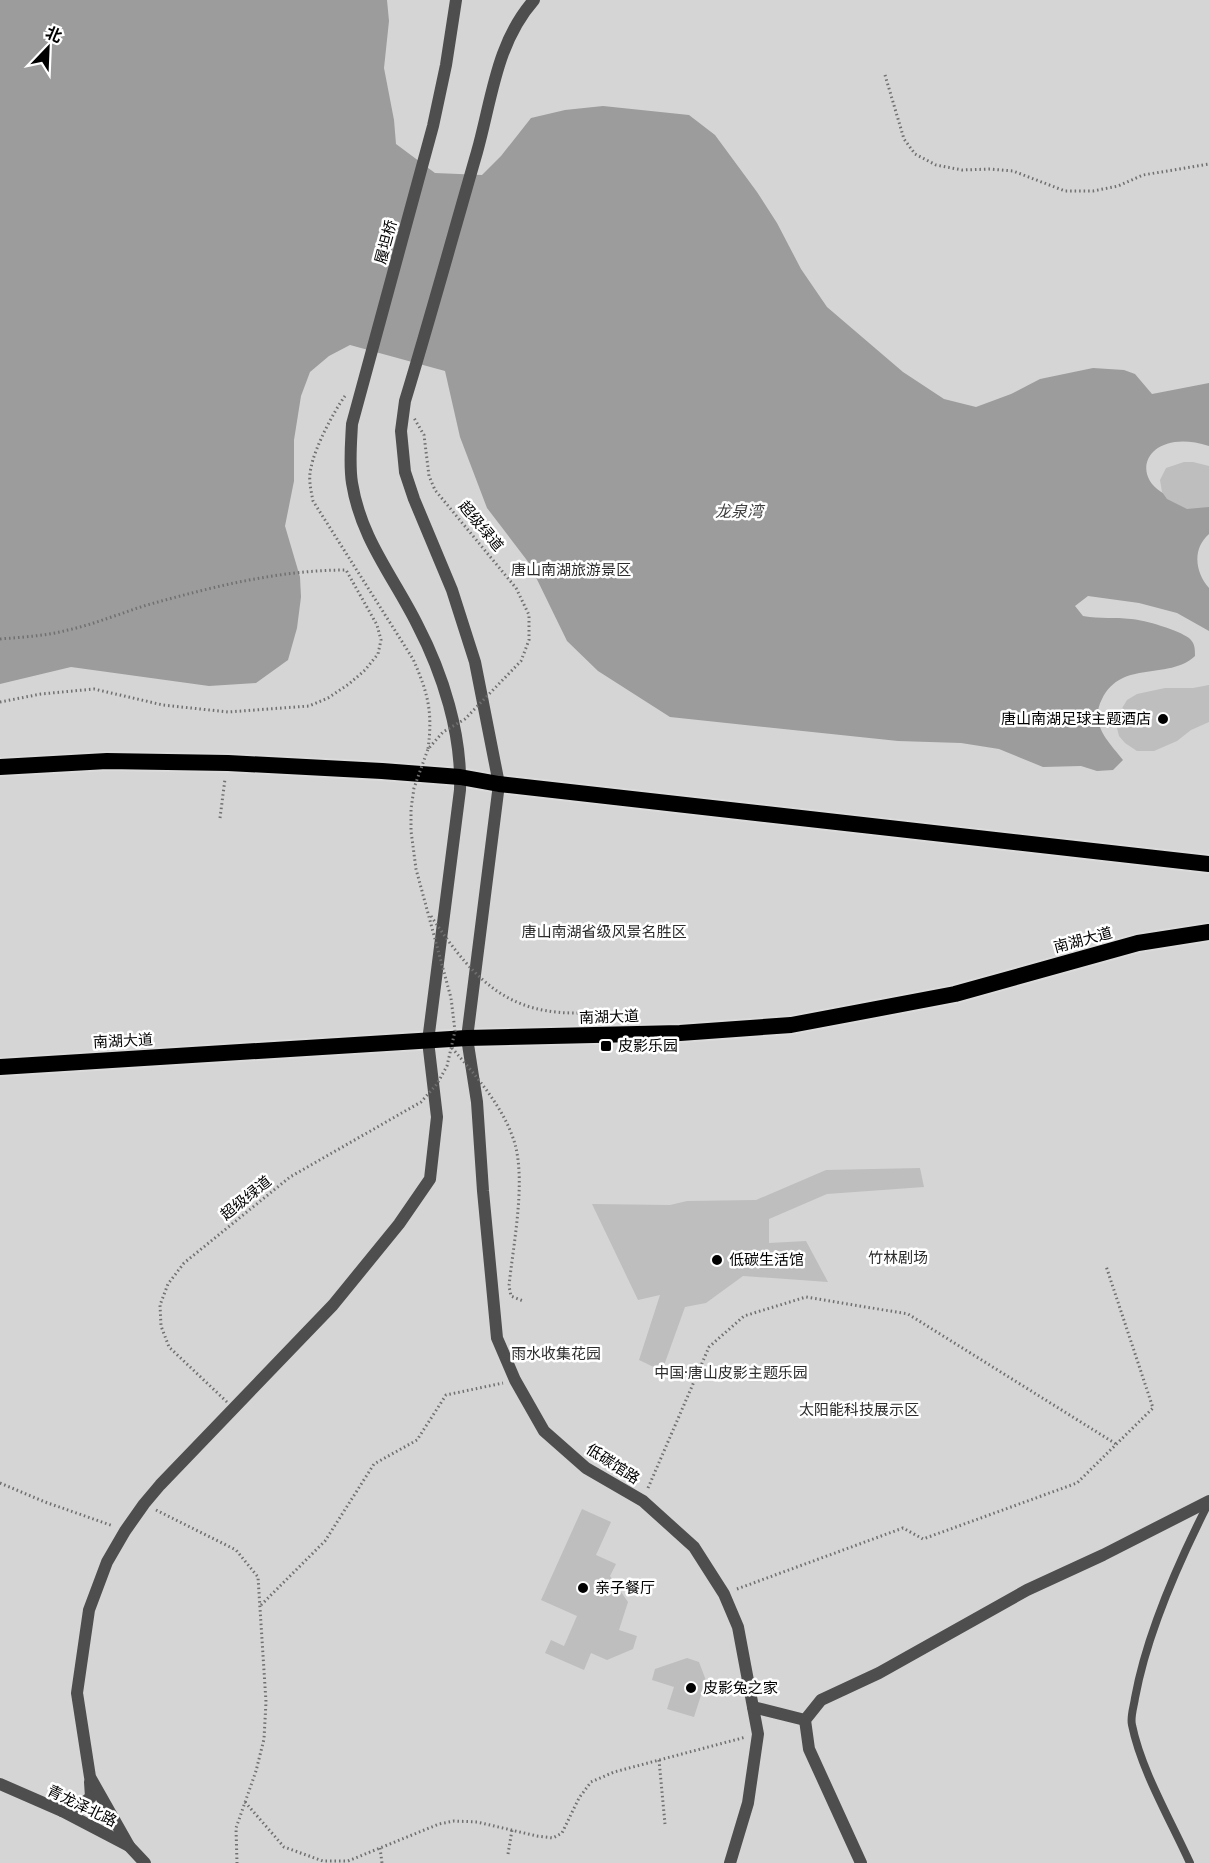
<svg xmlns="http://www.w3.org/2000/svg" width="1209" height="1863" font-family="'Public Sans','Noto Sans SC',sans-serif">
  <style>
    .green { fill: #d5d5d5 }
    .water { fill: #9c9c9c }
    .building { fill: #bebebe }
    .lines { fill: none; stroke-linecap: round; stroke-linejoin: round }
    .trunk-casing { stroke: #dbdbdb; stroke-width: 20 }
    .path { stroke: #707070; stroke-width: 3; stroke-dasharray: 1.5 3; stroke-linecap: butt }
    .service { stroke: #4e4e4e; stroke-width: 8 }
    .minor { stroke: #4e4e4e; stroke-width: 12 }
    .trunk { stroke: #000; stroke-width: 16 }
    .path-bridge { stroke: #707070; stroke-width: 3; stroke-dasharray: 1.5 3; stroke-linecap: butt }
    .poi-dot { fill: #000; stroke: #fff; stroke-width: 2 }
    .labels { text-anchor: middle; stroke-width: 5; stroke-linejoin: round; paint-order: stroke }
    .street-label { font-size: 15px; fill: #000; stroke: #fff }
    .park-label { font-size: 15px; fill: #2c2c2c; stroke: #fff }
    .poi-label { font-size: 15px; fill: #000; stroke: #fff; text-anchor: start }
    .water-label { font-size: 16px; font-style: italic; fill: #3d3d3d; stroke: #fff }
  </style>
  <rect width="100%" height="100%" fill="#fff"/>
  <rect class="green" x="0" y="0" width="1209" height="1863"/>
  <path class="water" d="M0,0H387L389,21L384,68L394,120L396,144L435,173L482,175L501,156L531,118L565,110L603,106L689,115L715,135L757,192L777,223L801,269L827,307L903,372L944,399L976,407L1011,394L1040,379L1093,368L1124,370L1135,374L1152,394L1209,383V446C1133,422 1118,504 1209,503V534C1192,549 1195,572 1209,588V631L1177,613L1139,603L1088,596L1075,606L1083,616C1101,619 1114,617 1131,619C1145,620 1178,630 1189,638C1195,643 1195,649 1195,656C1168,681 1122,659 1102,699C1089,724 1108,741 1123,760L1113,770L1097,771L1081,766L1043,767L999,749L961,743L898,741L670,717L598,671L567,641L529,563L487,508L460,437L445,371L350,345L329,356L310,372L301,396L294,440V481L285,526L300,577L301,597L297,628L288,660L256,683L209,686L71,667L0,684Z"/>
  <g class="building">
    <polygon points="1184,462 1193,462 1209,466 1209,507 1187,509 1167,499 1162,492 1160,480 1166,468"/>
    <polygon points="1209,685 1209,722 1191,730 1177,741 1154,751 1137,751 1125,743 1119,736 1116,724 1118,715 1127,700 1137,694 1165,688 1193,688"/>
    <polygon points="920,1168 924,1187 827,1194 769,1219 769,1243 806,1241 828,1282 743,1276 706,1303 685,1307 662,1371 639,1360 660,1295 638,1300 592,1204 670,1205 687,1201 756,1200 826,1170"/>
    <polygon points="582,1509 611,1522 596,1555 616,1564 610,1576 628,1602 619,1630 637,1636 633,1649 607,1660 591,1653 584,1670 545,1653 551,1640 564,1646 577,1616 541,1600"/>
    <polygon points="687,1658 699,1662 710,1691 703,1689 694,1717 667,1709 674,1687 652,1680 655,1669"/>
  </g>
  <g class="lines">
    <g class="trunk-casing">
      <g id="trunk">
        <polyline points="0,767 107,761 228,763 382,771 460,777 499,784 1209,864"/>
        <polyline points="0,1067 467,1038 680,1033 791,1025 955,994 1138,943 1209,932"/>
      </g>
    </g>
    <g class="path">
      <polyline points="885,75 904,139 915,154 936,165 962,170 990,169 1013,171 1065,191 1093,191 1118,186 1143,175 1209,164"/>
      <path d="M345,396C334,411 314,449 311,468C308,479 311,490 313,501L413,659C428,693 433,712 428,749"/>
      <path d="M0,639C23,637 46,636 68,630C95,624 121,613 147,605C212,587 278,570 346,570L377,625L381,640L378,654L365,670L349,684L328,698L309,706L228,712L163,705L94,689L41,694L0,702"/>
      <polyline points="220,818 225,779"/>
      <polyline points="0,1483 45,1502 113,1526"/>
      <polyline points="648,1488 709,1347 744,1316 806,1297 908,1314 1116,1444"/>
      <polyline points="156,1510 236,1550 258,1577 266,1702 264,1739 256,1771 236,1828 237,1863"/>
      <polyline points="737,1589 903,1528 923,1539 1077,1483 1153,1408 1106,1266"/>
      <polyline points="261,1605 325,1541 374,1464 417,1440 446,1395 503,1383"/>
      <polyline points="659,1760 665,1824"/>
      <polyline points="245,1802 284,1847 323,1861 348,1861 439,1824 454,1821 477,1822 537,1836 553,1838 562,1833 579,1798 591,1782 614,1772 746,1737"/>
      <polyline points="380,1848 382,1863"/>
      <polyline points="508,1854 512,1830"/>
    </g>
    <path class="service" d="M1190,1863C1171,1821 1141,1770 1132,1725C1130,1717 1134,1706 1135,1698C1147,1632 1179,1561 1209,1502"/>
    <g class="minor">
      <path d="M534,0C496,43 492,99 477,152C453,235 430,319 405,401L401,431L405,472L414,499L452,590L475,662L499,784L467,1038L477,1102L483,1191L497,1338L515,1380L544,1431L586,1468L643,1501L694,1547L724,1594L738,1627L758,1734L748,1803L730,1863"/>
      <polyline points="753,1707 805,1720"/>
      <polyline points="0,1784 62,1811 129,1846 145,1863"/>
      <polyline points="62,1811 77,1808 91,1797 90,1782"/>
      <path d="M129,1846L90,1777L77,1693L89,1610L107,1562L125,1531L144,1504L160,1485L333,1305L399,1224L430,1179L437,1117L428,1041L460,790C462,734 443,674 417,624C393,576 361,539 352,483C349,464 351,444 352,424L433,126L446,65L456,0"/>
      <polyline points="861,1863 809,1749 805,1720 821,1700 879,1673 1027,1590 1103,1555 1209,1501"/>
    </g>
    <use href="#trunk" class="trunk"/>
    <g class="path-bridge">
      <path d="M431,916C478,986 514,1022 604,1011"/>
      <path d="M452,1048C477,1077 507,1111 516,1148C525,1188 513,1246 509,1286L511,1296L523,1301"/>
      <polyline points="227,1402 169,1347 161,1326 160,1305 168,1284 184,1263 290,1177 421,1102 437,1084 447,1066 455,1031 451,998 416,869 411,831 411,809 414,788 428,749 443,732 465,719 521,661 529,640 529,615 516,588 435,490 429,476 424,435 414,418"/>
    </g>
  </g>
  <g class="poi-dot">
    <circle cx="1163" cy="719" r="6"/>
    <rect x="600" y="1040" width="12" height="12" rx="3"/>
    <circle cx="717" cy="1260" r="6"/>
    <circle cx="583" cy="1588" r="6"/>
    <circle cx="691" cy="1688" r="6"/>
  </g>
  <g class="labels">
    <g class="street-label">
      <text transform="translate(386 242) rotate(-75)" y="5">履坦桥</text>
      <text transform="translate(481 526) rotate(50)" y="5">超级绿道</text>
      <text transform="translate(1083 940) rotate(-15)" y="5">南湖大道</text>
      <text transform="translate(609 1017) rotate(-2)" y="5">南湖大道</text>
      <text transform="translate(123 1041) rotate(-3)" y="5">南湖大道</text>
      <text transform="translate(246 1198) rotate(-39)" y="5">超级绿道</text>
      <text transform="translate(613 1464) rotate(33)" y="5">低碳馆路</text>
      <text transform="translate(82 1806) rotate(26)" y="5">青龙泽北路</text>
    </g>
    <g class="park-label">
      <text x="571" y="575">唐山南湖旅游景区</text>
      <text x="604" y="937">唐山南湖省级风景名胜区</text>
      <text x="898" y="1263">竹林剧场</text>
      <text x="556" y="1359">雨水收集花园</text>
      <text x="731" y="1378">中国·唐山皮影主题乐园</text>
      <text x="859" y="1415">太阳能科技展示区</text>
    </g>
    <g class="poi-label">
      <text x="1151" y="724" text-anchor="end">唐山南湖足球主题酒店</text>
      <text x="618" y="1051">皮影乐园</text>
      <text x="729" y="1265">低碳生活馆</text>
      <text x="595" y="1593">亲子餐厅</text>
      <text x="703" y="1693">皮影兔之家</text>
    </g>
    <g class="water-label">
      <text x="739" y="517">龙泉湾</text>
    </g>
  </g>
  <g transform="translate(48 48) rotate(23)" stroke="#ffffff" stroke-width="4.5" paint-order="stroke">
  <path d="M0-4.5L10 22L0 15L-10 22Z" fill="#000000"/>
  <text y="-9" font-size="16" font-weight="bold" text-anchor="middle" fill="#000000">北</text>
  </g>
</svg>
